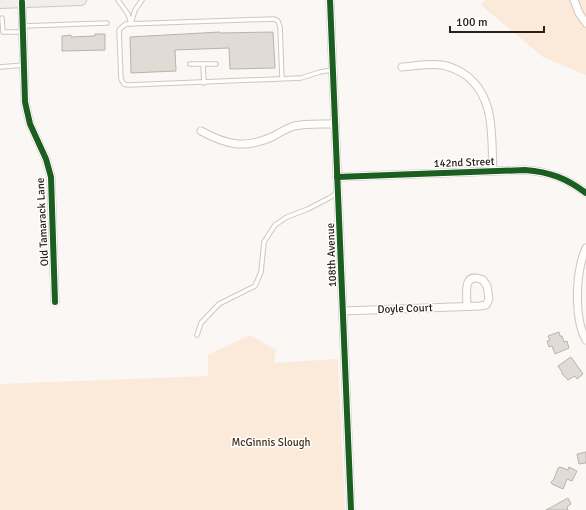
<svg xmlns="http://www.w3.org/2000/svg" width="586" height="510" font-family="Signika,sans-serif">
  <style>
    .green { fill: #fbeada }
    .building { fill: #e1dbd5; stroke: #b9b3ad }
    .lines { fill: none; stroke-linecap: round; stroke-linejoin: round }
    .service-casing { stroke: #cdc7c1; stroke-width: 5.5 }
    .minor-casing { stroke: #cdc7c1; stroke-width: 9 }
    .secondary-casing { stroke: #cdc7c1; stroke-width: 12 }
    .service { stroke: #fefefd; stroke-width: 3.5 }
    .minor { stroke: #fefefd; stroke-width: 7 }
    .secondary { stroke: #f2eeec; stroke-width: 10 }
    .cycleway-casing { stroke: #fff; stroke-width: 8 }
    .cycleway { stroke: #1b5e20; stroke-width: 6 }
    .labels { text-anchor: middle; stroke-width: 3; stroke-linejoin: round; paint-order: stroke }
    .street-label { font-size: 11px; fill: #2a2017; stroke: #fff }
    .park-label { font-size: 11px; fill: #462e15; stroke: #fff }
  </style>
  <rect width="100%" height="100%" fill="#faf7f4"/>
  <g class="green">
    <polygon points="485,0 586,0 586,75 543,57 481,5"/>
    <path d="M250,335C259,339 266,346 276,349L274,363L338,359L345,510H0V384L208,376V355Z"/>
  </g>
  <g class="building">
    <polygon points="220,32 220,33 273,32 275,68 230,69 229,48 175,50 176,71 131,73 130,37"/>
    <polygon points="95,34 105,34 105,50 62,51 62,36 71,35 71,37 95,36"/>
    <polygon points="559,332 560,336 562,336 564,342 567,341 569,348 555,354 552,346 549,347 547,341 550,340 548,336"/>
    <polygon points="571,357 583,374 577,379 575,376 568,380 562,374 562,372 558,366"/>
    <polygon points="586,452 586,463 579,464 577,454"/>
    <polygon points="560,467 568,470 569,467 577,471 572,481 567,479 563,489 552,484 551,482 554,479 558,468"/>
    <polygon points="568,498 571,504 567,507 568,510 546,510"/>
  </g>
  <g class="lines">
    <g class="service-casing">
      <g id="service">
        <polyline points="118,0 128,14 131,24 135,10 142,0"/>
        <polyline points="2,18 3,32 23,32"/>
        <polyline points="23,26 107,23"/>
        <polyline points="190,64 203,64"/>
        <polyline points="0,67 24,65"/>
        <polyline points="282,79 280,27 278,21 274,19 126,24 122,27 119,30 121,79 124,84 128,85 301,78 320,72 332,70"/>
        <polyline points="204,83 203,64 216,64"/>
        <polyline points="197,335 201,323 219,304 255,286 261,272 264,242 275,225 287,217 308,209 329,198 337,193"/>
      </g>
    </g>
    <g class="minor-casing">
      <g id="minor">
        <polyline points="330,0 351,510"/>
        <polyline points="574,0 579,13 586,23"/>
        <polyline points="22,2 25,102 30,124 46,159 51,177 55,302"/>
        <path d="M402,67C415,66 430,63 442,65C452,67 459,70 467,76C496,99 491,138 493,171"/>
        <path d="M201,131C227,145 244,149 272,137C279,133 287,128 294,126C307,123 321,124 335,124"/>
        <path d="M337,177L525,170C550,172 566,178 586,193"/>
        <path d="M586,248C584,253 582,258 581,263C576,284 575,321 586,340"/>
        <path d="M343,311L480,306L486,305L489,299L487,286L483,280C462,271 467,294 467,306"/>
      </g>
    </g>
    <g class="secondary-casing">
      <polyline id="secondary" points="0,3 81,0"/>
    </g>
    <use href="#service" class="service"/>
    <use href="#minor" class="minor"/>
    <use href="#secondary" class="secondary"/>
    <g class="cycleway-casing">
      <g id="cycleway">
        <polyline points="330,0 351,510"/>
        <polyline points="22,2 25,102 30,124 46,159 51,177 55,302"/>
        <path d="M337,177L525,170C550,172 566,178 586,193"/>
      </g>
    </g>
    <use href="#cycleway" class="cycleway"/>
  </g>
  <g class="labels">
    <g class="street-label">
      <text transform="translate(464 162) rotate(-2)" y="4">142nd Street</text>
      <text transform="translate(42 222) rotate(-93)" y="4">Old Tamarack Lane</text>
      <text transform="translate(331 255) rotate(-92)" y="4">108th Avenue</text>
      <text transform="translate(405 308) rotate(-2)" y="4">Doyle Court</text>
    </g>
    <g class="park-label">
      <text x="271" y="446">McGinnis Slough</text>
    </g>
  </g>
  <path d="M450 26v6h94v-6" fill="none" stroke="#2a2017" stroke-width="2"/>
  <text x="456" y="26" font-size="12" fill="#2a2017" stroke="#ffffff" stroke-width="3" paint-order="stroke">100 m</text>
</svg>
